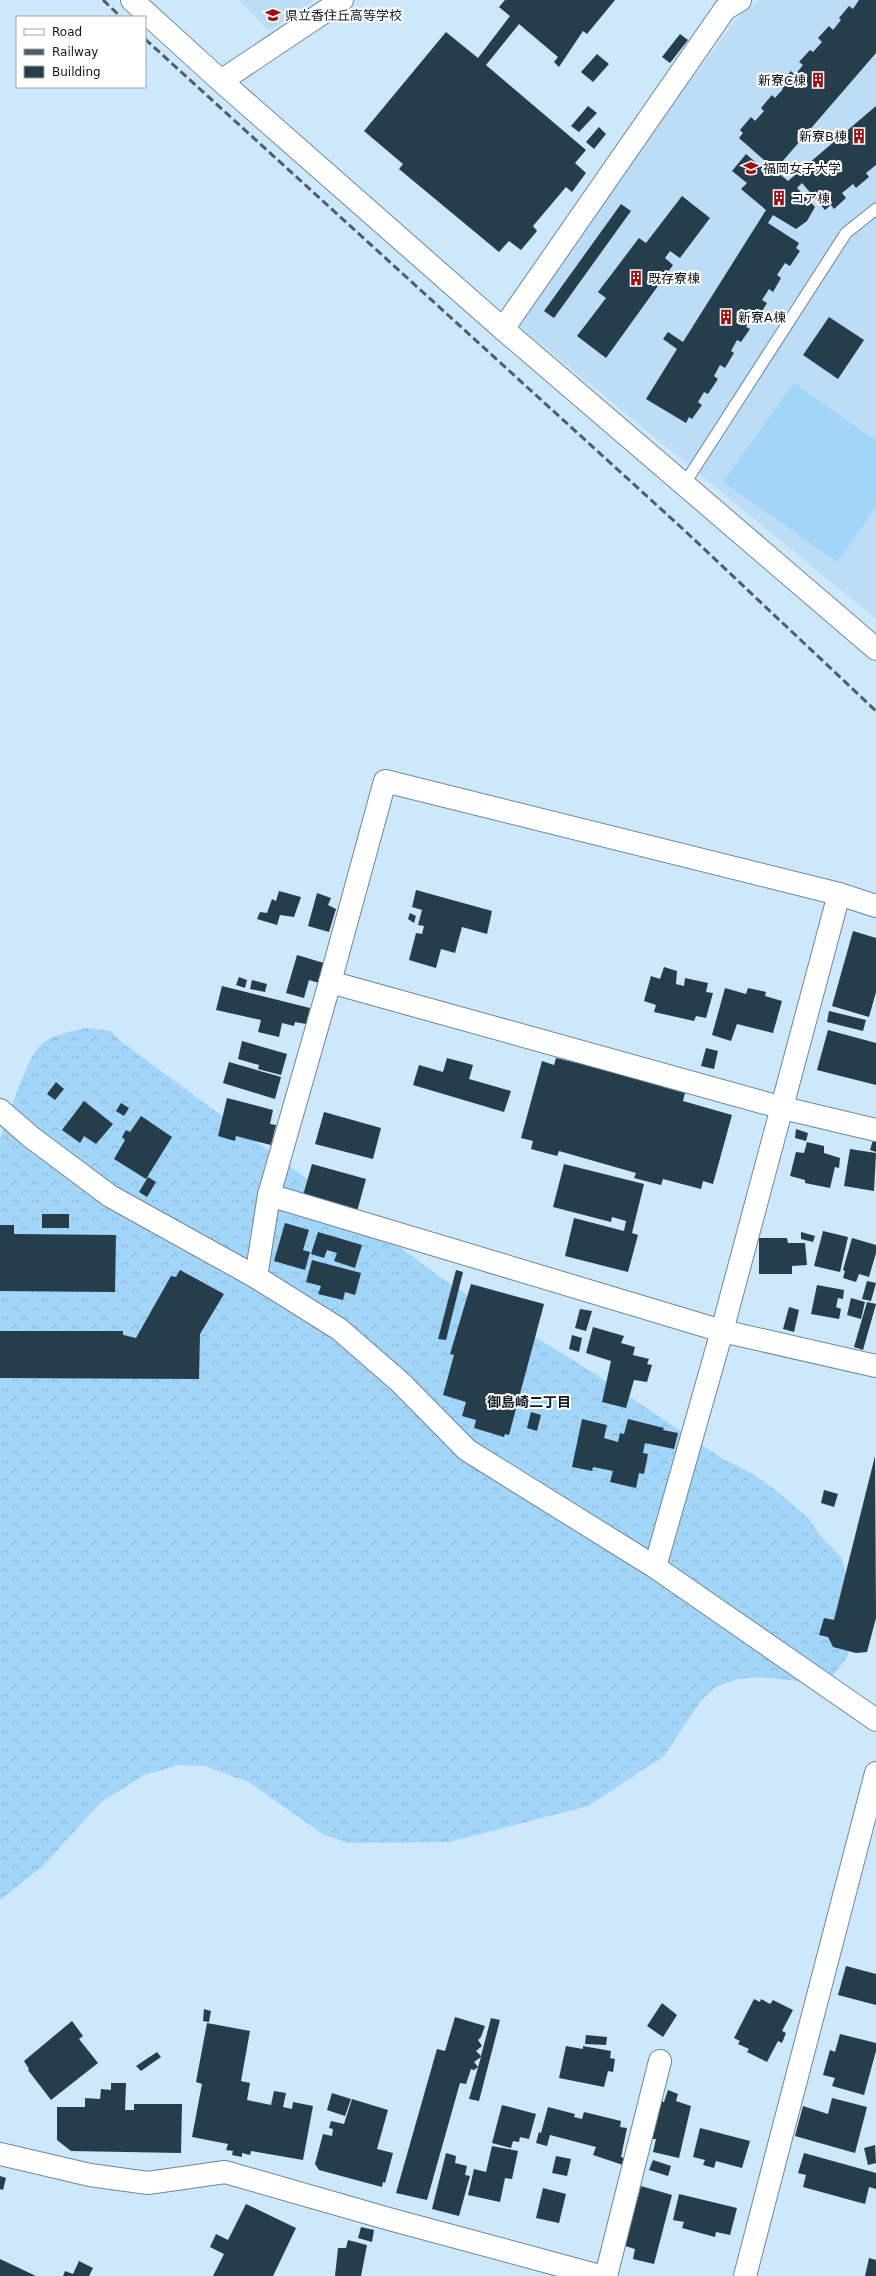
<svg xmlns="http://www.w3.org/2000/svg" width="876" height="2276" font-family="'DejaVu Sans','Noto Sans JP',sans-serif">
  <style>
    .built { fill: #bcddf5 }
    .forest { fill: url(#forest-crowns) }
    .pitch { fill: #a2d6f8 }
    .building { fill: #263d4c }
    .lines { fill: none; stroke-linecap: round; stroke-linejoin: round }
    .service-casing { stroke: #6e8798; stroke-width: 13 }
    .minor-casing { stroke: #6e8798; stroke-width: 24 }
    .tertiary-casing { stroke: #6e8798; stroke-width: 24 }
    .service { stroke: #fff; stroke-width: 11 }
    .minor { stroke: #fff; stroke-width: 22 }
    .tertiary { stroke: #fff; stroke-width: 22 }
    .rail { stroke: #4e5d68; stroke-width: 3; stroke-dasharray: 8 4; stroke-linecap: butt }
    .labels { text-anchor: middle; stroke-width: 4; stroke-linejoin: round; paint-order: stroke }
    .poi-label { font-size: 13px; fill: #101920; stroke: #fff; text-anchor: start }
    .neighbourhood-label { font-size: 14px; font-weight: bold; fill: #101920; stroke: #fff }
  </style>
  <defs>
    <pattern id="forest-crowns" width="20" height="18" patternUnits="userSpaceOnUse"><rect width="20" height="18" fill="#a2d6f8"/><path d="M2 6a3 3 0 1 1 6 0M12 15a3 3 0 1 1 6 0" fill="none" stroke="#8ab7d4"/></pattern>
  </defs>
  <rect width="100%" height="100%" fill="#cde8fb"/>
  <g class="built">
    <polygon points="239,0 314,0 269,31"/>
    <polygon points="760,0 876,0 876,619 513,321 739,15"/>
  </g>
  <path class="forest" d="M87,1028L110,1031L123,1043L447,1282L592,1372L723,1459L753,1474L778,1492L808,1518L822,1538L842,1558L854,1618L848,1656L831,1678L818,1683L760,1677L738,1679L715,1687L700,1702L664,1756L588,1806L449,1842L349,1843L324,1835L249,1782L204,1766L179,1765L144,1775L101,1802L43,1866L0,1900V1138C9,1116 25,1063 39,1047C50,1034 72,1032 87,1028Z"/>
  <polygon class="pitch" points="794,383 876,441 876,507 837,562 723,482"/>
  <g class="building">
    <polygon points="505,0 615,0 587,34 583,31 559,67 554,62 558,57 519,24 486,65 586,150 575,163 586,173 572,192 566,187 533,226 537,231 521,250 509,241 499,252 399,169 403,164 364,131 446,32 478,58 510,16 499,7"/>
    <polygon points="859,0 876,0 876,53 775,170 788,181 876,106 876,165 866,173 869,177 856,188 853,184 842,193 846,198 834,209 831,205 825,210 802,183 797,188 815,207 807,221 796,229 773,215 768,223 799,243 796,248 800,251 790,266 785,263 777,275 781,278 773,292 769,289 762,300 767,303 758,318 753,315 746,327 750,329 741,342 737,340 731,351 734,353 725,368 720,365 714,376 718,379 708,394 704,392 698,402 702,405 692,419 689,417 686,423 646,399 677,349 663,339 668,332 683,342 766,210 741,189 747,183 732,171 746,154 760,166 765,161 739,138 743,133 740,130 751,117 755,121 764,111 761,108 772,95 775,98 783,89 779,85 791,71 795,75 803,65 799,62 810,50 813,52 822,42 818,38 829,26 833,30 841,20 839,18 849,6 853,9"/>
    <polygon points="680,34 688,40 670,63 662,57"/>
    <polygon points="597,54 609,64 593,82 581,72"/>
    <polygon points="588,106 597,113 579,132 571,126"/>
    <polygon points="599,127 606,134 594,149 586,142"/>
    <polygon points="682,196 710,218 680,258 670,251 665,258 673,265 606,358 577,336 606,298 598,292 639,238 646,243"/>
    <polygon points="621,204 631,211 554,318 544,311"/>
    <polygon points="829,317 864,340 838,379 803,355"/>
    <polygon points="416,890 492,911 487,934 462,927 455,953 441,949 436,968 409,960 416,933 422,934 424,926 418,925 422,910 412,907"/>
    <polygon points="279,891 301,897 294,917 280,915 277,925 257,919 260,912 267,913 272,899 276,901"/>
    <polygon points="317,893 331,898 328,905 336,909 329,932 308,926"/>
    <polygon points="410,913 416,916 414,923 408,919"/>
    <polygon points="853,931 876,938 876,992 869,1017 832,1006"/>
    <polygon points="297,955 324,963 319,983 309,980 304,998 286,993"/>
    <polygon points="664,967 677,971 676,984 684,986 685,978 708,983 706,992 713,993 706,1018 696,1016 694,1021 654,1012 656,1005 644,1001 651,976 660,979"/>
    <polygon points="239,977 247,980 245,988 236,985"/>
    <polygon points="252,980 267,984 265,992 250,989"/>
    <polygon points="222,986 310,1008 306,1024 295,1022 294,1026 282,1023 279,1037 258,1032 261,1020 216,1010"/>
    <polygon points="725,988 746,994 748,988 766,992 765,996 782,1001 773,1033 737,1024 731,1041 712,1035"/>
    <polygon points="829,1011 866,1020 863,1031 827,1022"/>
    <polygon points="828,1030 876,1043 876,1085 817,1070"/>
    <polygon points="242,1041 287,1054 281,1075 258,1069 259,1065 238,1059"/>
    <polygon points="706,1048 718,1051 714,1069 701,1066"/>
    <polygon points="447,1058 473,1065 469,1079 511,1091 504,1112 413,1085 419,1065 443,1072"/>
    <polygon points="556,1058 577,1063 577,1061 663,1085 663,1087 685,1093 683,1101 732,1115 713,1184 703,1181 701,1189 663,1179 661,1185 634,1178 636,1173 559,1151 557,1156 531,1149 533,1141 521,1138 542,1061 554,1065"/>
    <polygon points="229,1062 281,1077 275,1099 223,1083"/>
    <polygon points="56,1082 64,1089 55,1100 47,1094"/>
    <polygon points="227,1098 273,1110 270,1124 276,1125 271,1145 236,1136 235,1141 218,1136"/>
    <polygon points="84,1101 113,1124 96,1144 84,1136 80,1143 62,1130"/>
    <polygon points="121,1103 129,1108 124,1116 116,1111"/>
    <polygon points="324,1112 381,1128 373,1159 315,1144"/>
    <polygon points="141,1116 172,1137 146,1179 114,1159 125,1140 122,1137 126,1130 130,1132"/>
    <polygon points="796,1129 808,1133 806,1141 795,1138"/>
    <polygon points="876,1130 876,1152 870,1150"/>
    <polygon points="807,1142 824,1146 824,1153 840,1158 839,1168 835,1167 830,1188 805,1183 805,1180 790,1176 796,1152 804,1153"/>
    <polygon points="850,1149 876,1153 874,1191 844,1186"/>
    <polygon points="312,1164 366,1179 356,1215 302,1199"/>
    <polygon points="564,1164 644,1184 632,1233 638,1235 628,1272 565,1256 574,1218 624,1231 626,1221 612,1217 611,1222 553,1207"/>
    <polygon points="148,1177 156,1182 147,1197 139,1192"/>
    <rect x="42" y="1214" width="27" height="14"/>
    <polygon points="285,1223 309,1230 303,1250 310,1252 305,1270 274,1261"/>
    <polygon points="0,1225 14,1225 14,1234 116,1235 115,1292 0,1291"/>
    <polygon points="823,1231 848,1237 840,1272 814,1266"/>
    <polygon points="318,1232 362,1245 355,1268 334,1261 337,1253 327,1250 324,1258 311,1254"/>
    <polygon points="801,1232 815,1236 813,1242 801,1239"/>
    <polygon points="759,1238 787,1238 788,1243 805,1243 807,1265 792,1266 792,1274 759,1274"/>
    <polygon points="852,1238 876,1245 876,1253 869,1277 859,1274 856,1282 843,1278 845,1271 843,1270"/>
    <polygon points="312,1260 361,1273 355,1295 345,1292 343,1300 318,1294 321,1286 306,1282"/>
    <polygon points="180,1270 224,1294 200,1334 199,1379 0,1378 0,1331 123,1331 123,1335 136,1338 171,1276 176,1277"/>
    <polygon points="456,1270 463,1272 446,1340 438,1339"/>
    <polygon points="867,1281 876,1283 871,1301 862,1299"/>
    <polygon points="471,1284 544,1304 509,1435 505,1434 504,1437 474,1428 476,1420 462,1416 466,1402 443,1395 454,1355 450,1354"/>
    <polygon points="817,1285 844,1290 843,1299 838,1298 836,1307 841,1309 839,1319 811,1314"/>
    <polygon points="851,1298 865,1302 861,1319 847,1315"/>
    <polygon points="867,1302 876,1304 863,1350 854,1347"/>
    <polygon points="789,1307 799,1310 794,1332 783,1329"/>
    <polygon points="580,1309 592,1311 586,1331 575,1328"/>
    <polygon points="593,1327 624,1336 621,1343 635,1347 633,1355 649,1359 647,1364 652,1365 647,1382 634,1380 626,1408 602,1402 611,1361 586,1353"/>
    <polygon points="572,1335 582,1338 579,1352 569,1349"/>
    <polygon points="531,1412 541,1415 537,1431 527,1428"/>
    <polygon points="582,1419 607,1425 604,1438 618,1442 620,1433 624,1434 628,1419 664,1428 663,1430 678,1433 674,1449 645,1443 643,1453 648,1454 644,1474 639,1473 636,1488 610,1482 613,1471 593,1467 592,1471 572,1467"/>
    <polygon points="875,1456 876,1618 867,1652 856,1653 833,1647 828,1637 819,1635 824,1618 834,1620"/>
    <polygon points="824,1490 838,1494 834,1507 821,1503"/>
    <polygon points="846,1966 876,1974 876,2005 838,1995"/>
    <polygon points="754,1999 760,2002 761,1999 770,2004 773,2000 793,2010 782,2031 786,2033 782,2043 778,2041 767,2062 747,2052 749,2049 738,2044 740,2041 734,2038"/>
    <polygon points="662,2003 677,2015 663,2037 647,2026"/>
    <polygon points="204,2009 211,2011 209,2022 203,2021"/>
    <polygon points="455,2017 485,2026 481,2037 478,2040 482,2046 476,2051 481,2056 491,2018 500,2020 479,2101 469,2099 481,2057 474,2062 478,2067 474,2070 471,2069 466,2084 460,2083 427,2200 396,2193 437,2049 445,2051"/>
    <polygon points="72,2021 83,2036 79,2039 98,2063 51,2100 28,2070 29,2069 24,2061"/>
    <polygon points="207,2023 250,2031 241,2081 250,2083 247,2100 271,2105 274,2091 286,2093 283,2107 292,2109 293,2102 313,2106 303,2160 251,2151 250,2155 242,2153 242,2157 232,2155 233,2151 226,2150 228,2144 192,2137 202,2084 196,2082"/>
    <polygon points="840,2034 876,2043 876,2051 864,2095 832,2086 835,2078 823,2075 830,2050 835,2052"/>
    <polygon points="586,2035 607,2037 606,2045 585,2044"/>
    <polygon points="566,2046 583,2049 583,2046 611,2051 610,2058 615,2059 613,2072 608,2071 604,2087 559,2078"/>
    <polygon points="157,2052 161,2057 141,2071 136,2066"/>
    <polygon points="111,2083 126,2083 125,2110 134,2110 134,2104 182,2104 181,2153 71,2151 57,2140 57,2107 85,2107 85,2098 100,2099 101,2089 111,2090"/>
    <polygon points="668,2090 678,2094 676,2101 691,2106 679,2158 653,2152 656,2139 651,2139 660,2101 664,2102"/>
    <polygon points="332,2093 351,2099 345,2116 327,2110"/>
    <polygon points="832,2098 867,2107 855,2153 795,2136 803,2106 828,2114"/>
    <polygon points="352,2099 388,2110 377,2149 393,2153 385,2183 383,2182 382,2187 319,2170 315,2164 323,2134 332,2136 333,2129 329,2128 331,2121 344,2124"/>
    <polygon points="502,2105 536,2114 529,2139 520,2137 519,2142 513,2141 511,2148 492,2143"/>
    <polygon points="548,2107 575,2114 574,2117 582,2119 584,2112 621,2121 620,2127 627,2128 621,2157 628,2159 626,2166 593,2155 596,2147 550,2135 547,2146 536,2143 539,2132 541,2133"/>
    <polygon points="700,2128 750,2141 742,2168 716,2161 714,2168 703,2165 705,2160 693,2157"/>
    <polygon points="875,2145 876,2163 868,2165 864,2148"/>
    <polygon points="492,2146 518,2151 512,2179 505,2178 500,2202 468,2195 474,2169 486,2172"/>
    <polygon points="446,2153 456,2156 455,2163 467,2166 465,2175 470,2176 459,2216 432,2209"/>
    <polygon points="804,2153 876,2173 876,2189 869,2187 865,2204 803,2187 806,2175 798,2173"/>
    <polygon points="556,2156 571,2159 567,2176 552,2173"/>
    <polygon points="653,2160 671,2166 668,2176 649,2170"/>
    <polygon points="0,2176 6,2178 3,2190 0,2189"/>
    <polygon points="641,2186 672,2195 654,2264 633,2259 635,2249 625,2246"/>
    <polygon points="543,2188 566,2194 559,2223 536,2218"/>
    <polygon points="679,2194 737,2208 730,2235 716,2232 715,2237 682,2228 684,2222 673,2220"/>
    <polygon points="246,2204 296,2228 273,2276 213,2276 224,2254 210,2247 216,2234 228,2240"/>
    <polygon points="361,2227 374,2230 372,2242 358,2238"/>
    <polygon points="348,2240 367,2245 361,2276 335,2276 338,2248 346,2248"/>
    <polygon points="869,2258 876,2260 876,2276 865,2276"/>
    <polygon points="0,2259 36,2276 0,2276"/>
    <polygon points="79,2261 93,2268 89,2276 63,2276 65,2271 73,2274"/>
  </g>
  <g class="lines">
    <g class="service-casing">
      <polyline id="service" points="685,483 846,233 876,209"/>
    </g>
    <g class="minor-casing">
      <g id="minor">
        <polyline points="132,0 221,81 503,329 876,649"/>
        <polyline points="221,81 342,0"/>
        <polyline points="503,329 725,9 740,0"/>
        <polyline points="330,982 783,1108 876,1130"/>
        <polyline points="269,1195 722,1331 876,1366"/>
        <polyline points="256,1277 269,1195 330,982 385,781 839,894 876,906"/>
        <polyline points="655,1567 722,1331 839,894"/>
        <polyline points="0,2154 90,2175 148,2183 225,2172 389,2219 600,2276"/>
        <polyline points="606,2276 660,2061"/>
        <polyline points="745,2276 876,1773"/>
      </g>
    </g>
    <g class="tertiary-casing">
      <polyline id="tertiary" points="0,1110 31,1137 110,1196 256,1277 339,1329 401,1383 467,1450 655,1567 876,1720"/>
    </g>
    <use href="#service" class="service"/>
    <use href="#minor" class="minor"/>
    <use href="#tertiary" class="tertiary"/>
    <g class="rail">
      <polyline points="103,0 121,17"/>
      <polyline points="145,39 684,530 876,711"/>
    </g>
  </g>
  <defs>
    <g id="school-bare" transform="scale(1.2)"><path d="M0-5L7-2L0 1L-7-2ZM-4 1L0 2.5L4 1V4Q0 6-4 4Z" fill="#a40d0f" stroke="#fff" stroke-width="2.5" paint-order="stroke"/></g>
    <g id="building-bare" transform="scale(1.2)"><path d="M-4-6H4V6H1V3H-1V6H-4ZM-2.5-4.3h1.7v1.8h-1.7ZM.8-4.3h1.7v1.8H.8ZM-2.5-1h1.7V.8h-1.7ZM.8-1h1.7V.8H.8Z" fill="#a40d0f" stroke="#fff" stroke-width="2.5" paint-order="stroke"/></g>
    <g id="university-bare" transform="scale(1.2)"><path d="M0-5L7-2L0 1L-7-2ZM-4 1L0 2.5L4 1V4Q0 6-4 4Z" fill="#a40d0f" stroke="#fff" stroke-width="2.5" paint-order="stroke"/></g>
  </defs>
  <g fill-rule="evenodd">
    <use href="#school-bare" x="273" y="15"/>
    <use href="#building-bare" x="818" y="80"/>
    <use href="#building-bare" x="859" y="136"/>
    <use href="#university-bare" x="751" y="168"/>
    <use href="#building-bare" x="779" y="198"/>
    <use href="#building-bare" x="636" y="278"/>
    <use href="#building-bare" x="726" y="317"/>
  </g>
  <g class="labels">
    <g class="poi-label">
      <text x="285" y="20">県立香住丘高等学校</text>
      <text x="806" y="85" text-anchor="end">新寮C棟</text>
      <text x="847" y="141" text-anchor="end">新寮B棟</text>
      <text x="763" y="173">福岡女子大学</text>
      <text x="791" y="203">コア棟</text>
      <text x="648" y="283">既存寮棟</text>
      <text x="738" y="322">新寮A棟</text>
    </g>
    <g class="neighbourhood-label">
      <text x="529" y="1407">御島崎二丁目</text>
    </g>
  </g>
  <rect x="16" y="16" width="130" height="72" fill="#ffffff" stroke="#9fa3a6"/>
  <rect x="24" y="29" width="20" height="6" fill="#ffffff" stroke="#9fa3a6"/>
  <text x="52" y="36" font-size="12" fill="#101920">Road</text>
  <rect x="24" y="49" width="20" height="6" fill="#4e5d68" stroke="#9fa3a6"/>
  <text x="52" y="56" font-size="12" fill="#101920">Railway</text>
  <rect x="24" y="66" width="20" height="12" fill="#263d4c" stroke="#9fa3a6"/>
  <text x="52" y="76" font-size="12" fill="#101920">Building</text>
</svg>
